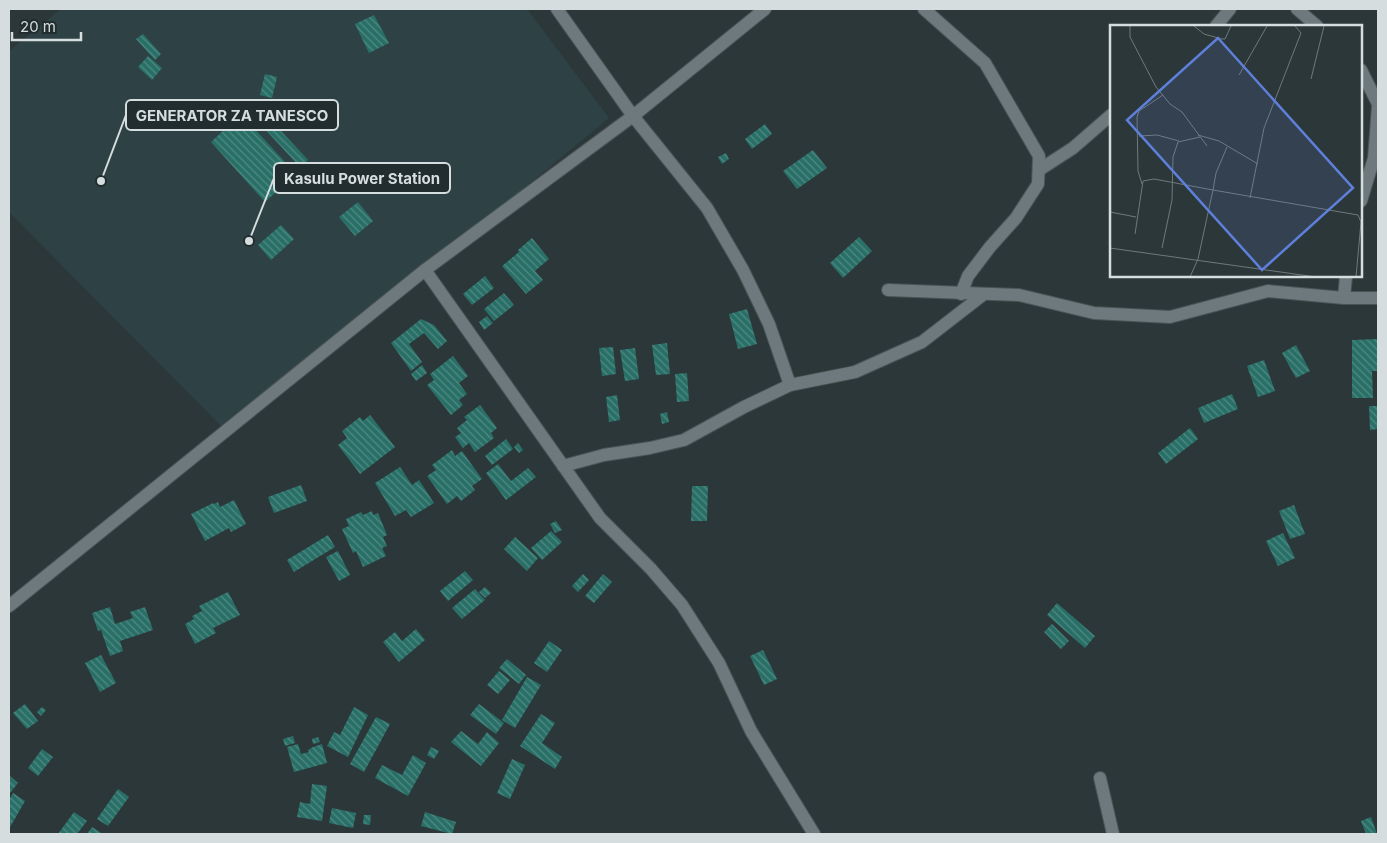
<svg xmlns="http://www.w3.org/2000/svg" width="1387" height="843" font-family="Inter,sans-serif">
  <style>
    .built { fill: #2e4245 }
    .building { fill: url(#building-back-hatch) }
    .lines { fill: none; stroke-linecap: round; stroke-linejoin: round }
    .minor-casing { stroke: #4a5355; stroke-width: 14 }
    .minor { stroke: #6d797c; stroke-width: 12 }
    .inset-road { fill: none; stroke: #70797b; stroke-width: 1 }
    .view { fill: #5e80da; fill-opacity: 0.15; stroke: #5e80da; stroke-width: 2.5 }
    .inset-edge { fill: none; stroke: #d6ddde; stroke-width: 2.5 }
    .leader { fill: none; stroke: #d6ddde; stroke-width: 2 }
    .callout-dot { fill: #d6ddde; stroke: #222d2f; stroke-width: 2 }
    .callout { fill: #222d2f; stroke: #d6ddde; stroke-width: 2 }
    .callout-label { font-size: 15px; text-anchor: middle; font-weight: bold; fill: #d6ddde }
  </style>
  <defs>
    <pattern id="building-back-hatch" width="6" height="6" patternUnits="userSpaceOnUse" patternTransform="scale(1.25)"><rect width="6" height="6" fill="#286f67"/><path d="M-1 5l2 2M0 0l6 6M5-1l2 2" fill="none" stroke="#518a83"/></pattern>
  </defs>
  <rect width="100%" height="100%" fill="#2c3739"/>
  <polygon class="built" points="61,9 527,9 609,118 425,270 226,431 9,212 9,51"/>
  <g class="building">
    <polygon points="374,15 389,43 369,53 355,24"/>
    <polygon points="143,34 161,54 155,60 136,39"/>
    <polygon points="148,56 162,68 152,80 138,67"/>
    <polygon points="265,74 277,77 272,98 260,95"/>
    <polygon points="241,114 296,174 265,202 211,142"/>
    <polygon points="269,118 308,160 300,167 261,125"/>
    <polygon points="765,124 772,134 752,149 745,139"/>
    <polygon points="813,150 827,168 797,189 783,171"/>
    <polygon points="726,153 729,159 722,164 718,157"/>
    <polygon points="358,202 373,221 355,236 339,217"/>
    <polygon points="281,225 294,239 271,260 258,245"/>
    <polygon points="859,237 872,251 843,278 830,263"/>
    <polygon points="532,238 549,259 535,271 543,280 526,294 502,266 519,252 518,250"/>
    <polygon points="485,276 494,288 472,305 463,294"/>
    <polygon points="504,293 514,305 494,321 484,309"/>
    <polygon points="747,309 757,344 738,349 729,314"/>
    <polygon points="487,316 493,323 484,330 479,322"/>
    <polygon points="421,319 434,325 447,341 438,349 424,333 409,344 422,362 411,371 391,343"/>
    <polygon points="1378,339 1378,371 1372,371 1373,398 1352,398 1352,340"/>
    <polygon points="667,343 670,374 656,375 652,345"/>
    <polygon points="1296,345 1310,371 1296,378 1282,353"/>
    <polygon points="613,347 616,374 602,376 599,348"/>
    <polygon points="635,348 639,379 625,381 620,350"/>
    <polygon points="453,356 468,376 459,383 467,394 459,400 463,405 451,415 427,385 434,380 430,374"/>
    <polygon points="1264,360 1275,391 1258,397 1247,366"/>
    <polygon points="422,365 427,373 416,381 411,374"/>
    <polygon points="687,373 689,401 677,402 675,374"/>
    <polygon points="1232,394 1238,409 1204,423 1198,408"/>
    <polygon points="617,395 620,420 609,422 606,397"/>
    <polygon points="480,405 497,428 491,433 494,438 475,452 469,443 463,448 455,437 461,433 457,428 467,420 464,417"/>
    <polygon points="1369,406 1378,406 1378,429 1370,430"/>
    <polygon points="667,412 669,422 662,424 660,414"/>
    <polygon points="370,415 395,447 360,474 338,445 347,438 342,431 360,417 363,421"/>
    <polygon points="1190,428 1198,439 1166,464 1158,453"/>
    <polygon points="506,439 513,449 492,465 485,456"/>
    <polygon points="518,443 523,450 519,453 514,447"/>
    <polygon points="452,450 455,456 462,451 482,479 472,486 475,490 461,501 457,496 447,504 427,476 436,470 432,465"/>
    <polygon points="498,464 511,481 528,468 536,477 506,500 486,473"/>
    <polygon points="400,467 412,485 419,480 434,503 411,517 406,510 395,516 375,483"/>
    <polygon points="301,485 307,501 274,513 268,497"/>
    <polygon points="692,486 708,486 707,521 691,521"/>
    <polygon points="234,500 246,524 231,532 229,528 205,541 191,514 213,503 214,504 218,502 220,507"/>
    <polygon points="1294,505 1305,534 1290,539 1279,511"/>
    <polygon points="372,511 373,515 378,513 387,535 383,537 387,546 382,548 386,556 363,567 356,551 353,553 342,529 349,526 346,519 361,512 363,515"/>
    <polygon points="556,521 562,530 555,533 550,524"/>
    <polygon points="551,531 562,542 542,560 531,548"/>
    <polygon points="1283,533 1295,558 1278,566 1266,541"/>
    <polygon points="328,535 335,547 294,572 287,560"/>
    <polygon points="515,537 538,558 527,571 504,549"/>
    <polygon points="338,551 350,575 339,581 326,557"/>
    <polygon points="465,571 473,580 448,601 440,591"/>
    <polygon points="583,574 589,580 578,592 572,586"/>
    <polygon points="603,574 612,582 594,603 585,596"/>
    <polygon points="485,587 491,593 485,598 479,592"/>
    <polygon points="475,589 485,600 462,619 452,608"/>
    <polygon points="228,592 240,615 213,628 216,633 195,644 185,624 194,619 192,616 202,611 199,606"/>
    <polygon points="1057,603 1095,636 1085,648 1047,615"/>
    <polygon points="110,607 115,624 133,618 130,612 145,607 153,630 120,641 123,651 110,656 101,630 98,631 92,613"/>
    <polygon points="1052,624 1069,641 1061,649 1044,632"/>
    <polygon points="416,629 425,640 399,662 383,642 395,632 402,641"/>
    <polygon points="549,641 562,650 547,672 534,663"/>
    <polygon points="763,650 777,679 764,685 750,656"/>
    <polygon points="101,655 116,683 100,692 85,663"/>
    <polygon points="507,659 526,675 519,684 499,668"/>
    <polygon points="499,671 510,680 498,694 487,685"/>
    <polygon points="527,677 541,685 515,728 502,720"/>
    <polygon points="25,704 38,721 27,729 13,713"/>
    <polygon points="479,704 504,723 496,734 470,715"/>
    <polygon points="42,707 46,710 41,716 37,712"/>
    <polygon points="354,707 368,715 348,757 327,746 334,732 340,735"/>
    <polygon points="541,714 555,723 542,743 562,757 555,769 520,746"/>
    <polygon points="376,717 390,724 364,772 350,764"/>
    <polygon points="461,731 478,744 487,732 499,743 481,766 451,742"/>
    <polygon points="293,736 295,743 285,746 283,739"/>
    <polygon points="318,737 320,742 313,744 312,739"/>
    <polygon points="298,744 301,754 309,752 308,750 313,747 322,744 327,763 294,772 287,747"/>
    <polygon points="431,747 439,751 434,759 427,755"/>
    <polygon points="42,749 53,757 38,776 28,768"/>
    <polygon points="413,755 426,763 408,796 375,778 382,765 402,775"/>
    <polygon points="512,759 525,765 510,799 497,793"/>
    <polygon points="9,775 18,783 10,793 9,793"/>
    <polygon points="312,784 327,786 322,821 297,817 300,802 310,804"/>
    <polygon points="118,789 129,797 108,826 97,819"/>
    <polygon points="13,793 25,801 9,829 9,800"/>
    <polygon points="332,808 356,813 353,828 329,823"/>
    <polygon points="74,812 87,821 77,834 58,834"/>
    <polygon points="425,812 456,822 452,834 421,826"/>
    <polygon points="364,815 371,815 370,825 363,824"/>
    <polygon points="1371,817 1377,834 1366,834 1361,821"/>
    <polygon points="92,827 103,834 87,834"/>
  </g>
  <g class="lines">
    <g class="minor-casing">
      <g id="minor">
        <polyline points="765,9 633,116 707,208 743,270 769,324 790,385"/>
        <polyline points="924,9 985,63 1039,156 1038,184 1016,218 990,247 968,276 961,294"/>
        <polyline points="1297,9 1317,26"/>
        <polyline points="1216,26 1230,9"/>
        <polyline points="1361,70 1378,104"/>
        <polyline points="1039,170 1073,148 1111,115"/>
        <polyline points="1361,201 1374,158 1378,106"/>
        <polyline points="425,270 600,518 651,569 682,605 719,663 751,731 814,834"/>
        <polyline points="888,290 1019,295 1094,313 1170,317 1268,291 1344,298 1378,298"/>
        <polyline points="1344,298 1346,276"/>
        <polyline points="563,466 604,455 650,448 684,440 744,407 790,385 855,372 922,342 984,294"/>
        <polyline points="9,606 425,270 633,116 557,9"/>
        <polyline points="1100,778 1113,834"/>
      </g>
    </g>
    <use href="#minor" class="minor"/>
  </g>
  <g transform="translate(1110 25)">
    <rect width="252" height="252" fill="#2c3739"/>
    <path class="inset-road" d="M20,1V12L46,62L60,79L72,87L97,121M84,1L94,9L112,14H115L121,1M129,50L157,1M201,54L214,1M88,110L109,116L148,139M29,111L47,110L69,116M32,159L28,146L27,92L29,86L53,70M140,173L154,103L191,8L185,1M0,187L26,192M25,209L33,156L44,154L103,165L106,148L117,122M0,223L206,252M52,223L62,175L63,132L68,117L90,112M80,252L88,234L103,165L248,190L251,197L246,252"/>
    <path class="view" d="M108,13L243,163L152,245L17,95Z"/>
    <rect width="252" height="252" class="inset-edge"/>
  </g>
  <path class="leader" d="M101 181L126 115M249 241L274 178"/>
  <g class="callout-dot">
    <circle cx="101" cy="181" r="5"/>
    <circle cx="249" cy="241" r="5"/>
  </g>
  <g class="callout">
    <rect x="126" y="100" width="212" height="30" rx="5"/>
    <rect x="274" y="163" width="176" height="30" rx="5"/>
  </g>
  <g class="callout-label">
    <text x="232" y="121">GENERATOR ZA TANESCO</text>
    <text x="362" y="184">Kasulu Power Station</text>
  </g>
  <rect width="1387" height="843" fill="none" stroke="#d6ddde" stroke-width="20"/>
  <path d="M12 32v8h69v-8" fill="none" stroke="#d6ddde" stroke-width="2.5"/>
  <text x="20" y="32" font-size="15" fill="#d6ddde" stroke="#222d2f" stroke-width="4" paint-order="stroke">20 m</text>
</svg>
